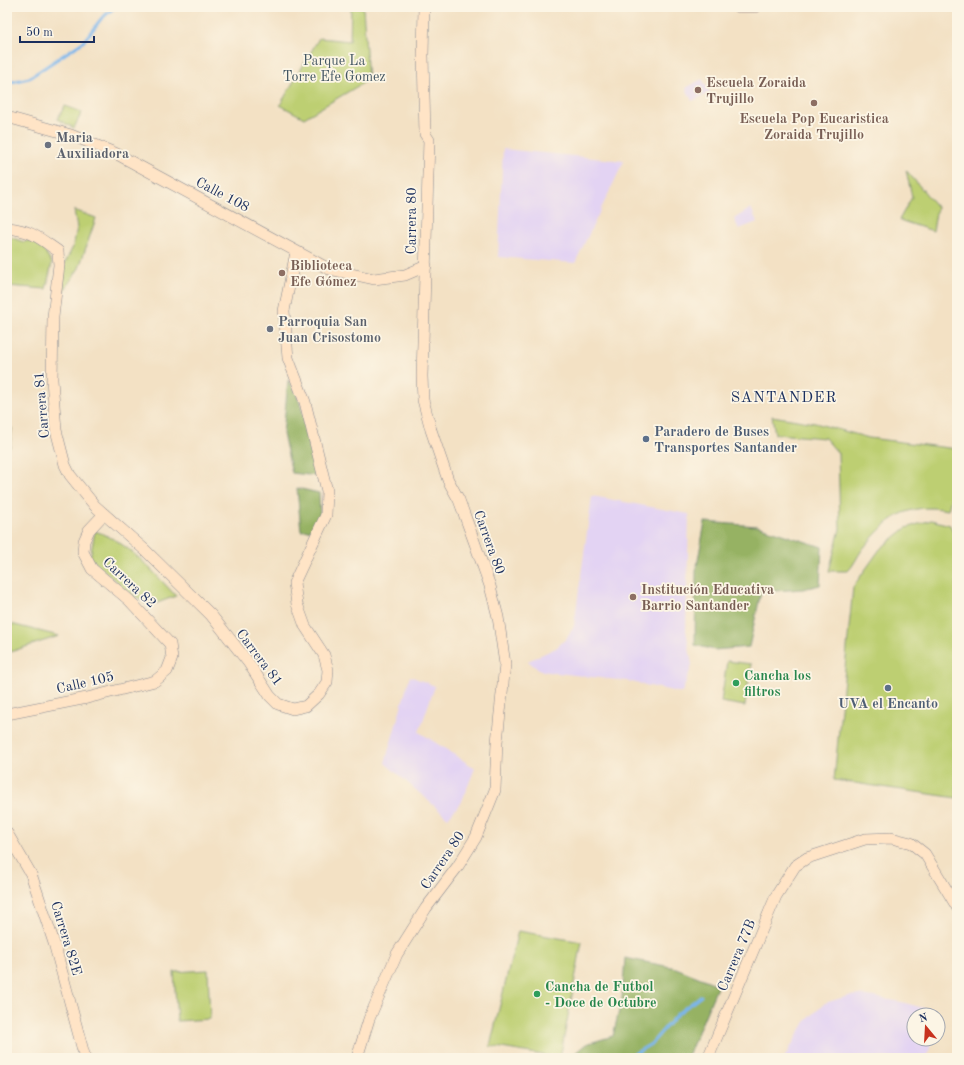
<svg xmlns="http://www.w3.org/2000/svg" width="964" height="1065" font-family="'Old Standard TT',serif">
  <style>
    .built { fill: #e3d3f3 }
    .green { fill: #bdcf72; stroke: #6c7f68 }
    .forest { fill: #96b264; stroke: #587061 }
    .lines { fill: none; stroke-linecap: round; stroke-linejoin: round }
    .stream { stroke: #7ab6ec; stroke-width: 3 }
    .secondary-casing { stroke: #878891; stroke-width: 12 }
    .secondary { stroke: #ffe4c6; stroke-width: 11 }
    .education-dot { fill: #8d6e63; stroke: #fcf5e5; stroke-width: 1.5 }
    .worship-dot { fill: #6b7280; stroke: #fcf5e5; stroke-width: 1.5 }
    .service-dot { fill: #5c6f8a; stroke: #fcf5e5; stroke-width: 1.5 }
    .leisure-dot { fill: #2e9e5b; stroke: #fcf5e5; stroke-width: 1.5 }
    .labels { text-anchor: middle; stroke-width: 3.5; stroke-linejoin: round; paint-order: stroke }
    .park-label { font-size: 14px; fill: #445763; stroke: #fcf5e5 }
    .education-label { font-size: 14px; font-weight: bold; fill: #785e54; stroke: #fcf5e5; text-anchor: start }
    .worship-label { font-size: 14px; font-weight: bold; fill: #5b616d; stroke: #fcf5e5; text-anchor: start }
    .street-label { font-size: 14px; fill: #1b2f5e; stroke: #fcf5e5 }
    .service-label { font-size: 14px; font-weight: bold; fill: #4e5e75; stroke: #fcf5e5; text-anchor: start }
    .leisure-label { font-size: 14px; font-weight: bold; fill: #27864d; stroke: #fcf5e5; text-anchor: start }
    .neighbourhood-label { font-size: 15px; letter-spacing: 1px; fill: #1b2f5e; stroke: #fcf5e5 }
  </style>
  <rect width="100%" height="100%" fill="#fcf5e5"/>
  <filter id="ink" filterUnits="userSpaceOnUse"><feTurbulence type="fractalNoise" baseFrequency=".025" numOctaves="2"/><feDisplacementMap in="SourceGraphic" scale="8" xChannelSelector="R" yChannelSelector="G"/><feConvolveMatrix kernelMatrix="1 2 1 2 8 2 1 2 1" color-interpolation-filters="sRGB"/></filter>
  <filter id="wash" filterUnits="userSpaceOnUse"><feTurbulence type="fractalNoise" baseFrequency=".012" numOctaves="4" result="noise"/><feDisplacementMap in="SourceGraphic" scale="16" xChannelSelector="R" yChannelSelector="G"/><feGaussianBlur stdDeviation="0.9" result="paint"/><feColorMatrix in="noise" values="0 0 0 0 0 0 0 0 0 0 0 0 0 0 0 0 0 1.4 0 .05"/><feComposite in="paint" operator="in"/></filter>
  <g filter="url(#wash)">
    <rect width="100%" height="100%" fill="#f3e1c4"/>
    <g class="built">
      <polygon points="702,79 710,93 692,101 686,88"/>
      <polygon points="503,149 624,161 575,263 498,257"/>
      <polygon points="751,208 757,222 739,229 734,219"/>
      <polygon points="592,496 689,514 686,630 692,665 682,693 627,681 540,671 528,661 556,648 567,638 574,626"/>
      <polygon points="410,676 435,686 419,732 475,768 462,801 448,818 385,763"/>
      <polygon points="862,995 901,1002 938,1012 937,1015 914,1015 914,1039 932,1039 927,1058 784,1058 805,1022 825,1003 848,996"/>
    </g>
    <g class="green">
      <polygon points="351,7 363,7 368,80 304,118 280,105 319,38 350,41"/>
      <polygon points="65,106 82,112 74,128 57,119"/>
      <polygon points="906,170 937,207 933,231 899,220 912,197"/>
      <polygon points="74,210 96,218 79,268 63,292 63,267 73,247 77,228"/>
      <polygon points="7,236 24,242 36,238 52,263 46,289 7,286"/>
      <path d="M772,416L815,423L869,438L957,449V476L948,510C906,502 887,519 862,550C857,557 854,565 848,571H829L840,529L839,487L838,453L825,438L775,434Z"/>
      <polygon points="7,428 12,428 10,447 7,449"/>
      <polygon points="931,520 950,525 957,542 957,798 834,780 853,587 880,549 906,528"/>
      <path d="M95,531C129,542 152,571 176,596L149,606L126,590L90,558Z"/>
      <polygon points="7,623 59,636 7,653"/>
      <polygon points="727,661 751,664 745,706 721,702"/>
      <polygon points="518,931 582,942 560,1058 490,1046"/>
      <polygon points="208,970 210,1019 177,1021 174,972"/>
    </g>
    <g class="forest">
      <path d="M288,380C305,400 310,450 316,476L292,473L283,434Z"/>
      <polygon points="297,488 319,493 320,515 311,530 301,531"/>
      <polygon points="705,522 757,526 822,547 820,585 803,589 761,592 749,647 714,650 695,645 696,571"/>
      <polygon points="625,958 676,968 718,985 687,1058 569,1058 586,1044 613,1036 622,998"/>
    </g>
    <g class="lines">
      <g class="stream">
        <polyline points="7,83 29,78 83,42 101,19 115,7"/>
        <polyline points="627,1058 651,1044 677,1014 701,996"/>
      </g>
    </g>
  </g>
  <g filter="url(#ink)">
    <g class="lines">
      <g class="secondary-casing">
        <g id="secondary">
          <polyline points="739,7 755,7"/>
          <polyline points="7,117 71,135 115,153 329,269 374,279 405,275 426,266"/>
          <path d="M7,228C31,230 39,238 58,251L59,265L53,317L52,380L56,430L65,465L70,475L95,506L145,550L211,615L248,662L270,696L278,704L293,709L306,706L319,694L327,682L328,670L324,655L305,626L297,604L294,583L326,515L327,491L305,402L288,358L284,311L296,252"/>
          <polyline points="7,714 87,698 155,681 167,671 172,658 170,644 129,600 92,569 83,552 84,541 89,530 104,514"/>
          <polyline points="7,833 31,874 54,943 85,1058"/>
          <polyline points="357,1058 369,1019 397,954 426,908 458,866 476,837 495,790 497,742 505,664 498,617 490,586 474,541 459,500 448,480 431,430 423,400 422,376 429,140 425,134 423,56 424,7"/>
          <polyline points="708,1058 776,896 795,866 807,858 865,839 891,838 911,843 925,854 957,907"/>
        </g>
      </g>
      <use href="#secondary" class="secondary"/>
    </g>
  </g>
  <g class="education-dot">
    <circle cx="698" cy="90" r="4"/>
    <circle cx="814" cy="103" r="4"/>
    <circle cx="282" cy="273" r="4"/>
    <circle cx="633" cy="597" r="4"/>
  </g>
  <g class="worship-dot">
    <circle cx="48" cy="145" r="4"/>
    <circle cx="270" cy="329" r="4"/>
  </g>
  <g class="service-dot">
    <circle cx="646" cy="439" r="4"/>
    <circle cx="888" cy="688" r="4"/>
  </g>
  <g class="leisure-dot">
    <circle cx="736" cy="683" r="4"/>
    <circle cx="537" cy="994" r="4"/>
  </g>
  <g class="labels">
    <g class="park-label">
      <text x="334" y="65">Parque La<tspan x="334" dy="16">Torre Efe Gomez</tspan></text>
    </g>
    <g class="education-label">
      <text x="706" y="87">Escuela Zoraida<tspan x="706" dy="16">Trujillo</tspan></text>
      <text x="814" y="123" text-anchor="middle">Escuela Pop Eucaristica<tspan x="814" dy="16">Zoraida Trujillo</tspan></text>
      <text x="290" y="270">Biblioteca<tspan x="290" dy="16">Efe Gómez</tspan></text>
      <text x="641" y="594">Institución Educativa<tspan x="641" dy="16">Barrio Santander</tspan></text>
    </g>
    <g class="worship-label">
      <text x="56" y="142">Maria<tspan x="56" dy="16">Auxiliadora</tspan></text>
      <text x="278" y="326">Parroquia San<tspan x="278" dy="16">Juan Crisostomo</tspan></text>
    </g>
    <g class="street-label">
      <text transform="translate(223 194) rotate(28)" y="5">Calle 108</text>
      <text transform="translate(411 221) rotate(-90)" y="5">Carrera 80</text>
      <text transform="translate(41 405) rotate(-95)" y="5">Carrera 81</text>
      <text transform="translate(490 542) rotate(70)" y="5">Carrera 80</text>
      <text transform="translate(130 582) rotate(43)" y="5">Carrera 82</text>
      <text transform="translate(260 657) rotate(53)" y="5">Carrera 81</text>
      <text transform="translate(85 682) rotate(-13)" y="5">Calle 105</text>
      <text transform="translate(442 860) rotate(-56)" y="5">Carrera 80</text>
      <text transform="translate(67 938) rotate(73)" y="5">Carrera 82E</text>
      <text transform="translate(736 955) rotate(-67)" y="5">Carrera 77B</text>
    </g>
    <g class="service-label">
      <text x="654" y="436">Paradero de Buses<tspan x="654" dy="16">Transportes Santander</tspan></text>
      <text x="888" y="708" text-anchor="middle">UVA el Encanto</text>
    </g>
    <g class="leisure-label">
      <text x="744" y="680">Cancha los<tspan x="744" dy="16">filtros</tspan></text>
      <text x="545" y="991">Cancha de Futbol<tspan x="545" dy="16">- Doce de Octubre</tspan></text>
    </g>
    <g class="neighbourhood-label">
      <text x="784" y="402">SANTANDER</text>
    </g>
  </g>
  <rect width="964" height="1065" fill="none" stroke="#fcf5e5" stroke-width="24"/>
  <g transform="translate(926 1027) rotate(342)"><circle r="19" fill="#fcf5e5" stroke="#a2a6af"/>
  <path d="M0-3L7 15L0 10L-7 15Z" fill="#c8321e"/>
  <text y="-6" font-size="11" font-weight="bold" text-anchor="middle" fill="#1b2f5e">N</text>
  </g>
  <path d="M20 36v6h74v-6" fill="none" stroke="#1b2f5e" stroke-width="2"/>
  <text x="26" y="36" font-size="12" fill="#1b2f5e" stroke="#fcf5e5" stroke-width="3" paint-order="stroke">50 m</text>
</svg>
